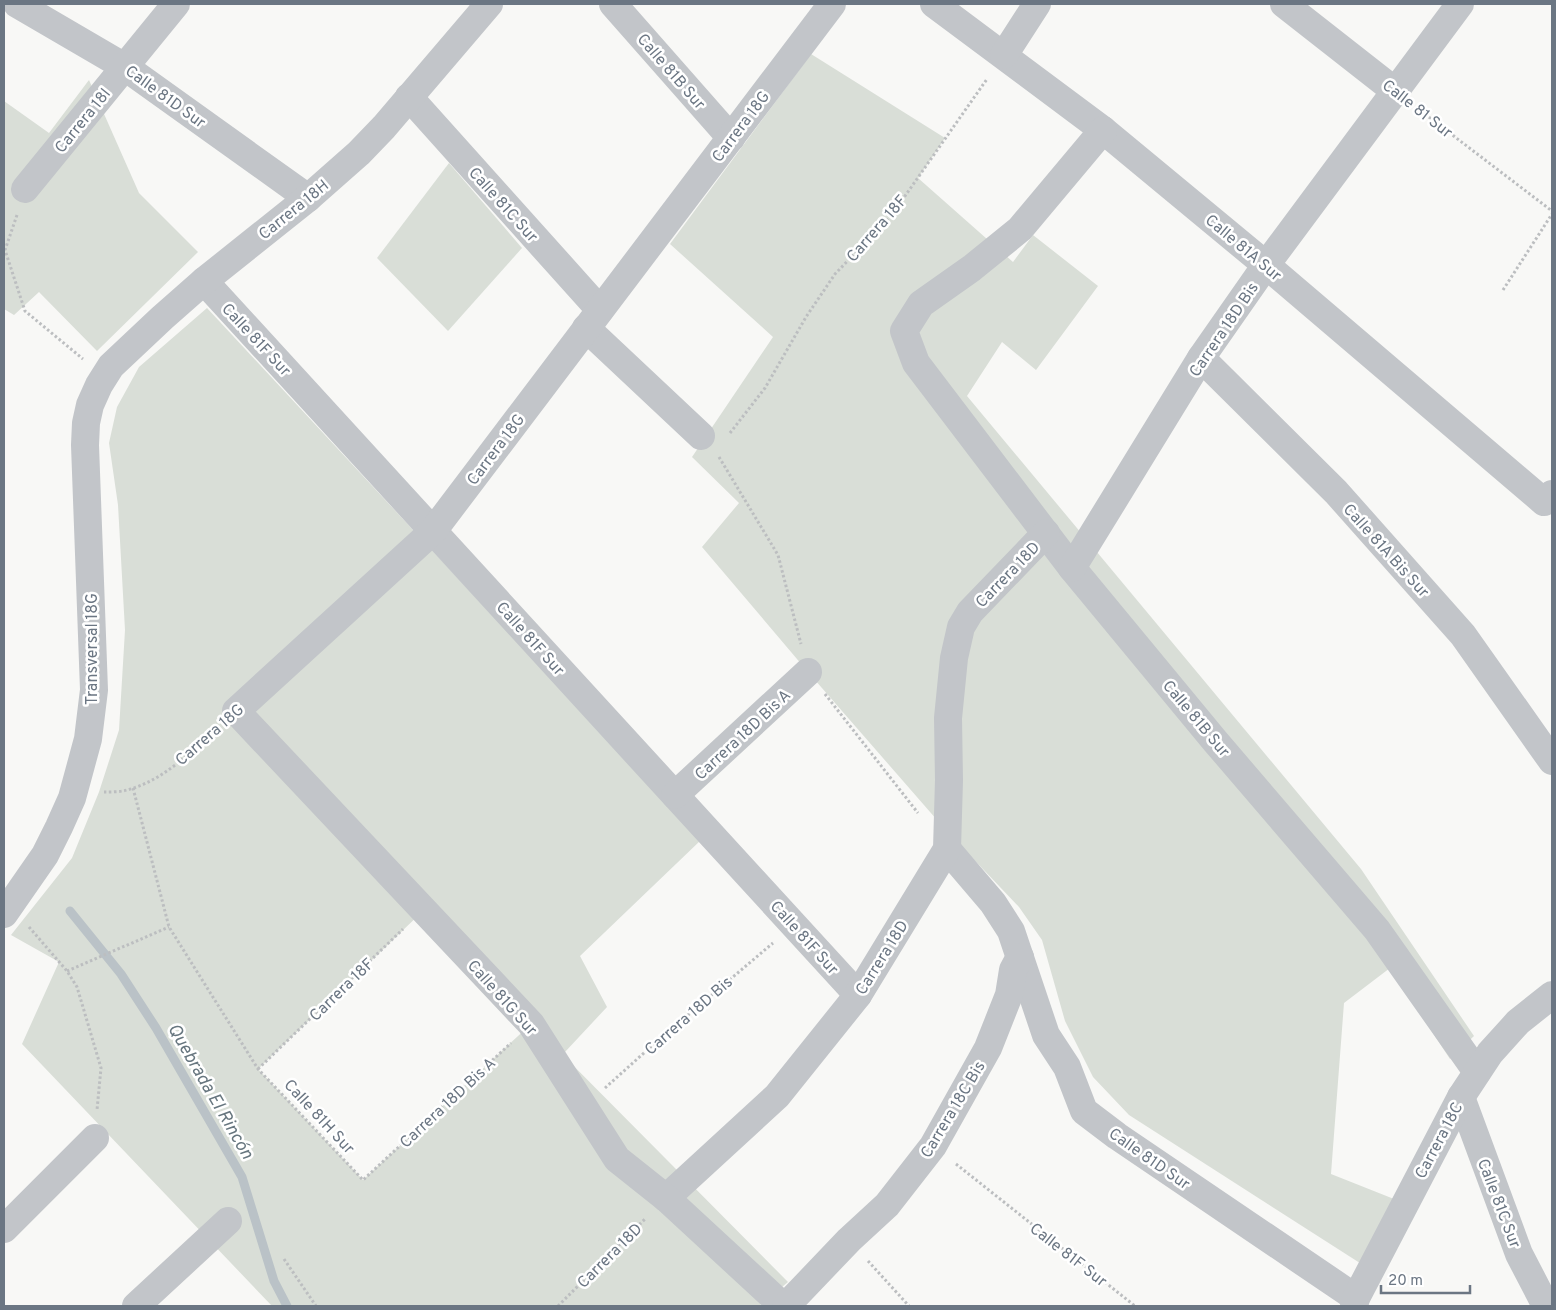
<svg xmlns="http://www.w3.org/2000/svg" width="1556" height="1310" font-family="Overpass,sans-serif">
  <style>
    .green { fill: #d9ded7; fill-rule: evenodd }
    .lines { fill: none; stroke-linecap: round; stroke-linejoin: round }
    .stream { stroke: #bac2c7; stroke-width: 9 }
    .path { stroke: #bcbec0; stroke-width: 3; stroke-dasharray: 2.5 2.5; stroke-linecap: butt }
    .minor { stroke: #c2c5c9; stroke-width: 28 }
    .labels { text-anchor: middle; stroke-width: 5; stroke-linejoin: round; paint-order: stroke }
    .street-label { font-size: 16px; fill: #6b7683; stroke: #fff }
    .water-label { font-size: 18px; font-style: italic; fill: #67767f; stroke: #fff }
  </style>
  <rect width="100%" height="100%" fill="#f8f8f6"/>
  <g class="green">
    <polygon points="811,54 945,138 918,178 1013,262 1033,235 1098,286 1036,370 1002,342 967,396 1361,869 1474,1036 1450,1059 1390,968 1344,1003 1331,1174 1394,1199 1363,1265 1129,1115 1093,1077 1065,1021 1042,940 1019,907 944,828 808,672 702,547 739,503 692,457 773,337 670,244"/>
    <polygon points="89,80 139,193 198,252 97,351 39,292 14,315 4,309 4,101 49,133"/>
    <polygon points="449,163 522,248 448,331 377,258"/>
    <path d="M207,308L701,840L580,956L607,1007L565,1052L537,1029L788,1282L759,1306H272L22,1044L59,962L11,935L72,858L99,792L119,730L125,630L118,505L109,443L117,407L139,367ZM424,910L531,1024L363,1180L258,1069Z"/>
  </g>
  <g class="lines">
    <polyline class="stream" points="70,911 121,974 156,1028 242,1177 274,1281 287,1306"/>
    <g class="path">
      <polyline points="1417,108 1552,211"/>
      <polyline points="17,215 5,250 25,311 83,359"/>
      <polyline points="1503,290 1552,214"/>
      <polyline points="730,433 765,388 806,317 835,274 891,216 987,79"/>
      <polyline points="719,457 778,555 801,644"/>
      <polyline points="825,694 918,813"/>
      <polyline points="133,788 169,927 258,1069 363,1180 511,1043"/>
      <path d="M104,792C111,792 120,792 127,790C162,781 189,754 215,730"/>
      <polyline points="29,927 67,971 77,987 101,1068 97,1110"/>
      <polyline points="67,971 169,927"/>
      <polyline points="258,1069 403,929"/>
      <polyline points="605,1088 655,1043 773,943"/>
      <polyline points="956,1164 1135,1306"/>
      <polyline points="284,1259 316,1306"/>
      <polyline points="868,1261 909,1306"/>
      <polyline points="558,1306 646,1218"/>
    </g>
    <g class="minor">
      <polyline points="17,4 125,67 308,198"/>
      <polyline points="613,4 731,138"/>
      <polyline points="934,4 1103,130 1266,265 1544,502 1552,494"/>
      <polyline points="1284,4 1395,91"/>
      <polyline points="1004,55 1037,4"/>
      <polyline points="409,97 600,310"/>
      <polyline points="1103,130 1020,229 972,268 921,304 904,331 916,363 1072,568 1215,741 1377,930 1477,1072"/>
      <polyline points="25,189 176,4"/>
      <polyline points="204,281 858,995"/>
      <polyline points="586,328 701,436"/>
      <polyline points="1201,358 1336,492 1463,635 1552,761"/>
      <polyline points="1072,568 1201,358 1266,265 1460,4"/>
      <polyline points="675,795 808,672"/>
      <polyline points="947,849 993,903 1011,931 1046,1035 1067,1067 1084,1111 1117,1136 1356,1298"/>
      <polyline points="4,914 45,855 59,827 72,798 88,739 94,690 85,445 86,423 90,405 99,385 111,366 162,318 204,281 308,198 359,153 384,127 489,4"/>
      <polyline points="1461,1097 1519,1254 1546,1306"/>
      <polyline points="666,1198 777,1096 858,995 947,849 949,780 948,718 954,658 961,627 970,612 1046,533"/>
      <polyline points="4,1229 95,1138"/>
      <polyline points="136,1306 228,1221"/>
      <polyline points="783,1306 666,1198 617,1159 531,1024 236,711 433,531 832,4"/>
      <polyline points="786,1306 849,1240 887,1205 933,1146 988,1048 1009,995 1013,970 1020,957"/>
      <polyline points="1354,1306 1356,1298 1461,1097 1490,1053 1518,1022 1552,995"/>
    </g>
  </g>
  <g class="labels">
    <g class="street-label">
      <text transform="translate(672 71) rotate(49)" y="6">Calle 81B Sur</text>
      <text transform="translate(166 96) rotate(36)" y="6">Calle 81D Sur</text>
      <text transform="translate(1418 108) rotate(38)" y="6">Calle 81 Sur</text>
      <text transform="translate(82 120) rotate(-51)" y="6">Carrera 18I</text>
      <text transform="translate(740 126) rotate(-53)" y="6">Carrera 18G</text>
      <text transform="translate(504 204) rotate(48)" y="6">Calle 81C Sur</text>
      <text transform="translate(293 209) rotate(-39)" y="6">Carrera 18H</text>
      <text transform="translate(876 228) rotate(-49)" y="6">Carrera 18F</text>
      <text transform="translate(1244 247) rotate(40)" y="6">Calle 81A Sur</text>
      <text transform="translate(1223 329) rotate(-56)" y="6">Carrera 18D Bis</text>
      <text transform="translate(257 339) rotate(47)" y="6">Calle 81F Sur</text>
      <text transform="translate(495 449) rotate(-53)" y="6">Carrera 18G</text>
      <text transform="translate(1387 550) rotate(48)" y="6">Calle 81A Bis Sur</text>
      <text transform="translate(1007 574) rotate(-46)" y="6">Carrera 18D</text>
      <text transform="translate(531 638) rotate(48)" y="6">Calle 81F Sur</text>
      <text transform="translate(91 649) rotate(-90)" y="6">Transversal 18G</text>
      <text transform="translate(1197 718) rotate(50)" y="6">Calle 81B Sur</text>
      <text transform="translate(209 734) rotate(-41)" y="6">Carrera 18G</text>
      <text transform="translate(742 734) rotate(-43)" y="6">Carrera 18D Bis A</text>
      <text transform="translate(805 937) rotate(48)" y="6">Calle 81F Sur</text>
      <text transform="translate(881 957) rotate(-58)" y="6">Carrera 18D</text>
      <text transform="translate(341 989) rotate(-44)" y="6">Carrera 18F</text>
      <text transform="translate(503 997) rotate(48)" y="6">Calle 81G Sur</text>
      <text transform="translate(688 1015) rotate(-41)" y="6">Carrera 18D Bis</text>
      <text transform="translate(447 1102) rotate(-43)" y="6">Carrera 18D Bis A</text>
      <text transform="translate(952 1109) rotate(-59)" y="6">Carrera 18C Bis</text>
      <text transform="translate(320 1116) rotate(47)" y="6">Calle 81H Sur</text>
      <text transform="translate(1438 1140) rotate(-62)" y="6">Carrera 18C</text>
      <text transform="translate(1150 1158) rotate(35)" y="6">Calle 81D Sur</text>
      <text transform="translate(1500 1203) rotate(69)" y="6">Calle 81C Sur</text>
      <text transform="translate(1069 1254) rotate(38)" y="6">Calle 81F Sur</text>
      <text transform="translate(609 1255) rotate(-45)" y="6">Carrera 18D</text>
    </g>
    <g class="water-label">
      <text transform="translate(211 1091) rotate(60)" y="6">Quebrada El Rincón</text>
    </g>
  </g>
  <rect width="1556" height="1310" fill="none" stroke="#6b7683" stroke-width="10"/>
  <path d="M1381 1285v8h89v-8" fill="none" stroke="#6b7683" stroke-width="2.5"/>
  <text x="1388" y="1285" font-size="15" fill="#6b7683" stroke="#ffffff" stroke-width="4" paint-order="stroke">20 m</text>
</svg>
